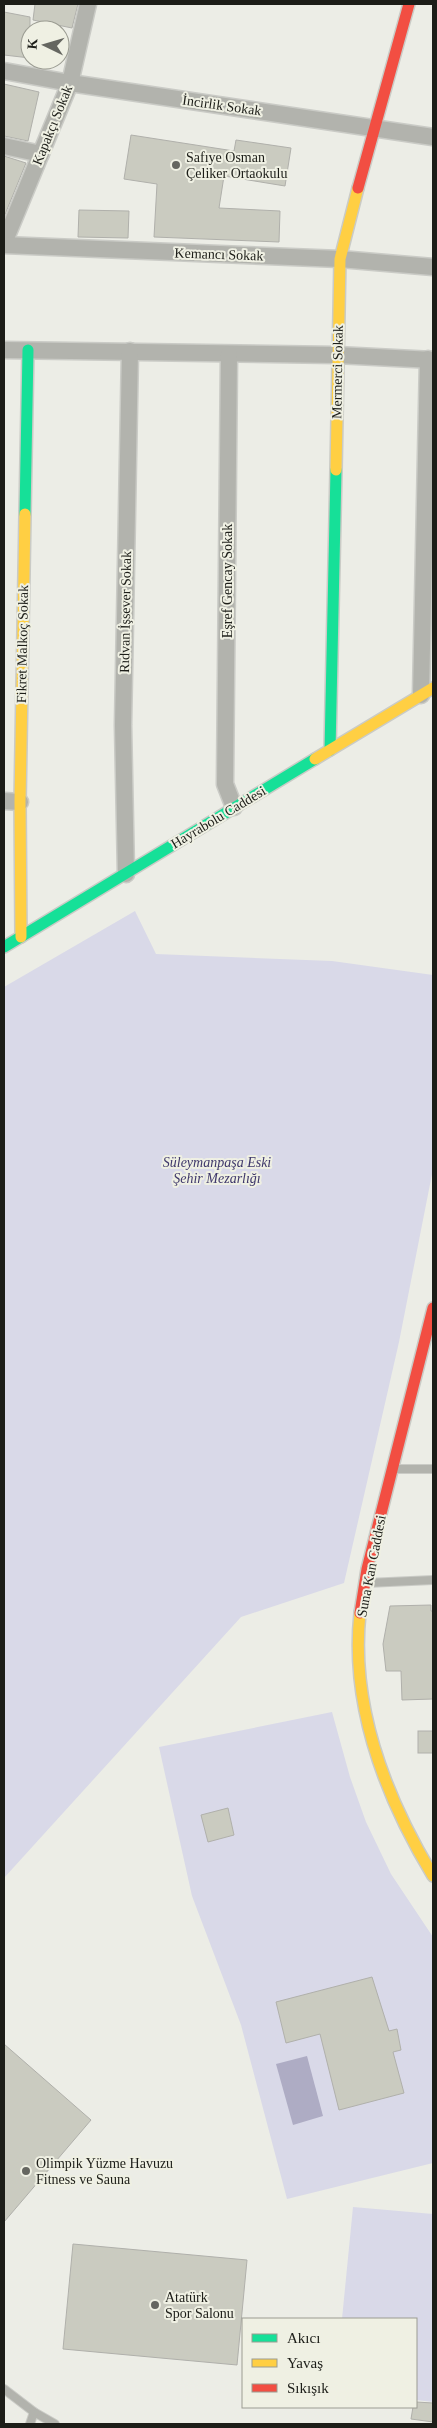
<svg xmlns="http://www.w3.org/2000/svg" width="437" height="2428" font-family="Georgia,serif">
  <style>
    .green { fill: #d9d9e8 }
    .water { fill: #aeacc4 }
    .building { fill: #cacbc0; stroke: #b0b0ab }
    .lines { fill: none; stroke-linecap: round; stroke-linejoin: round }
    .lane-casing { stroke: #cacbc6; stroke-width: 10 }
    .street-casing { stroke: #cacbc6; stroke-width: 19 }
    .fast-casing { stroke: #cacbc6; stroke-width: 14 }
    .slow-casing { stroke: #cacbc6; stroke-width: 14 }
    .jam-casing { stroke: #cacbc6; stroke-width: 14 }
    .lane { stroke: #b2b3ad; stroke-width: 8 }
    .street { stroke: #b2b3ad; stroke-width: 16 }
    .fast { stroke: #16e098; stroke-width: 11 }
    .slow { stroke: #ffcf43; stroke-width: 11 }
    .jam { stroke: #f24e42; stroke-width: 11 }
    .poi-dot { fill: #656660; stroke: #eff0e3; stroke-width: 2 }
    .labels { text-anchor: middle; stroke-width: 4; stroke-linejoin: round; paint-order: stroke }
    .street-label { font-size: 14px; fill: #1c1d18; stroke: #eff0e3 }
    .poi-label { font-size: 14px; fill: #1c1d18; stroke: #eff0e3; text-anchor: start }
    .park-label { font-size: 14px; font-style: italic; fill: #3f386b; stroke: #eff0e3 }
  </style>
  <rect width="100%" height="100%" fill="#ecede6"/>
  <g class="green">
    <polygon points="135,911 156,954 332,961 433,975 433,1169 399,1342 344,1583 241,1617 4,1878 4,987"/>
    <polygon points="332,1712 350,1777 366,1822 391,1874 433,1937 433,2163 287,2199 241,2025 192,1896 159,1747"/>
    <polygon points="353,2207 433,2214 433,2402 416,2400 416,2319 342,2319"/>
  </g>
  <polygon class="water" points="307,2056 323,2116 293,2125 276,2064"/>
  <g class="building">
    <polygon points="35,4 78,4 72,28 33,20"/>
    <polygon points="4,12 30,17 30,58 4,55"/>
    <polygon points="4,84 39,92 28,141 4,136"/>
    <polygon points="131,135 234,151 236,140 291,148 285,186 224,176 219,208 280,211 279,242 154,237 157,184 124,179"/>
    <polygon points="4,156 26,163 4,217"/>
    <polygon points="79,210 129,211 128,238 78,237"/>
    <polygon points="431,1605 431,1611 433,1611 433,1699 402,1700 401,1671 386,1671 383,1644 390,1606"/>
    <rect x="418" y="1731" width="15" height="22"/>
    <polygon points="228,1808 234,1835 208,1842 201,1815"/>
    <polygon points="372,1977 389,2031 397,2029 401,2050 393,2052 404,2093 339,2110 320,2034 286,2043 276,2002"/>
    <polygon points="4,2044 91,2120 4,2222"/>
    <polygon points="73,2244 247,2260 237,2365 63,2349"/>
    <polygon points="416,2402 433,2403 433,2422 411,2419 413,2407 416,2407"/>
  </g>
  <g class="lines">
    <g class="lane-casing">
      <g id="lane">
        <polyline points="395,1469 433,1469"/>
        <polyline points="367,1583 433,1580"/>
        <polyline points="4,2389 34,2412 55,2424"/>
        <polyline points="30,2424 34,2412"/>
      </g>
    </g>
    <g class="street-casing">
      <g id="street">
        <polyline points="4,71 70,83 433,137"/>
        <polyline points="4,146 41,154"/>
        <polyline points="4,243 70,83 88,4"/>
        <polyline points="4,245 340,259 433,267"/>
        <polyline points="4,350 337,355 433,360"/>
        <polyline points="229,354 225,784 234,807"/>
        <polyline points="421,695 428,359"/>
        <polyline points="4,801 20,802"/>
        <polyline points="126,874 123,725 130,351"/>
      </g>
    </g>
    <g class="fast-casing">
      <g id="fast">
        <polyline points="25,514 28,350"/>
        <polyline points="330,750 336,470"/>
        <polyline points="4,947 315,759"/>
      </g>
    </g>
    <g class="slow-casing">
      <g id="slow">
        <polyline points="336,470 340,259 358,188"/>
        <polyline points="315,759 433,688"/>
        <polyline points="21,937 20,802 25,514"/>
        <path d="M360,1613C350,1705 386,1798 433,1876"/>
      </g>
    </g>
    <g class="jam-casing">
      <g id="jam">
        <polyline points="358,188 409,4"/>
        <polyline points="360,1613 367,1569 433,1308"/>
      </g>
    </g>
    <use href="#lane" class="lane"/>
    <use href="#street" class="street"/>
    <use href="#fast" class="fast"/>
    <use href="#slow" class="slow"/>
    <use href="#jam" class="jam"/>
  </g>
  <g class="poi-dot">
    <circle cx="176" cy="165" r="5"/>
    <circle cx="26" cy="2171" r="5"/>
    <circle cx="155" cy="2305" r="5"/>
  </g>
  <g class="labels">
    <g class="street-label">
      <text transform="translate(222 105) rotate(8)" y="5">İncirlik Sokak</text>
      <text transform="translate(52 125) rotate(-68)" y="5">Kapakçı Sokak</text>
      <text transform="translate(219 254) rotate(2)" y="5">Kemancı Sokak</text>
      <text transform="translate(337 372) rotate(-89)" y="5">Mermerci Sokak</text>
      <text transform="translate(227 581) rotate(-90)" y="5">Eşref Gencay Sokak</text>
      <text transform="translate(125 612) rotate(-89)" y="5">Rıdvan İşsever Sokak</text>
      <text transform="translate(22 644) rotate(-89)" y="5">Fikret Malkoç Sokak</text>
      <text transform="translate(218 817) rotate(-31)" y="5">Hayrabolu Caddesi</text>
      <text transform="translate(371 1566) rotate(-79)" y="5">Suna Kan Caddesi</text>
    </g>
    <g class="poi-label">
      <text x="186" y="162">Safıye Osman<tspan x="186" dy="16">Çeliker Ortaokulu</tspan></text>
      <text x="36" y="2168">Olimpik Yüzme Havuzu<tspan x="36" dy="16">Fitness ve Sauna</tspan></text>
      <text x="165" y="2302">Atatürk<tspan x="165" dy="16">Spor Salonu</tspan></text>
    </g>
    <g class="park-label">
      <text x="217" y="1167">Süleymanpaşa Eski<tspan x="217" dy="16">Şehir Mezarlığı</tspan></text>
    </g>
  </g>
  <rect width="437" height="2428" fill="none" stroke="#1c1d18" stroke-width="10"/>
  <rect x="242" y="2318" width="175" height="90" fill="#eff0e3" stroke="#9b9c92"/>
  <rect x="252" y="2334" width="25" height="8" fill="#16e098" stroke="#9b9c92"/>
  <text x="287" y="2343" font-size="15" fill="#1c1d18">Akıcı</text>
  <rect x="252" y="2359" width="25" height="8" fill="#ffcf43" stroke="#9b9c92"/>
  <text x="287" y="2368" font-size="15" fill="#1c1d18">Yavaş</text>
  <rect x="252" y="2384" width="25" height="8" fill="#f24e42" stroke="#9b9c92"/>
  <text x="287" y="2393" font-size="15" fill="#1c1d18">Sıkışık</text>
  <g transform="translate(45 45) rotate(275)"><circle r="24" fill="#eff0e3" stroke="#9b9c92"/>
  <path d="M0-4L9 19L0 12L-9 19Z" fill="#656660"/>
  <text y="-8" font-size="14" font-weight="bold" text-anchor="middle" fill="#1c1d18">K</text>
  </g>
</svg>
